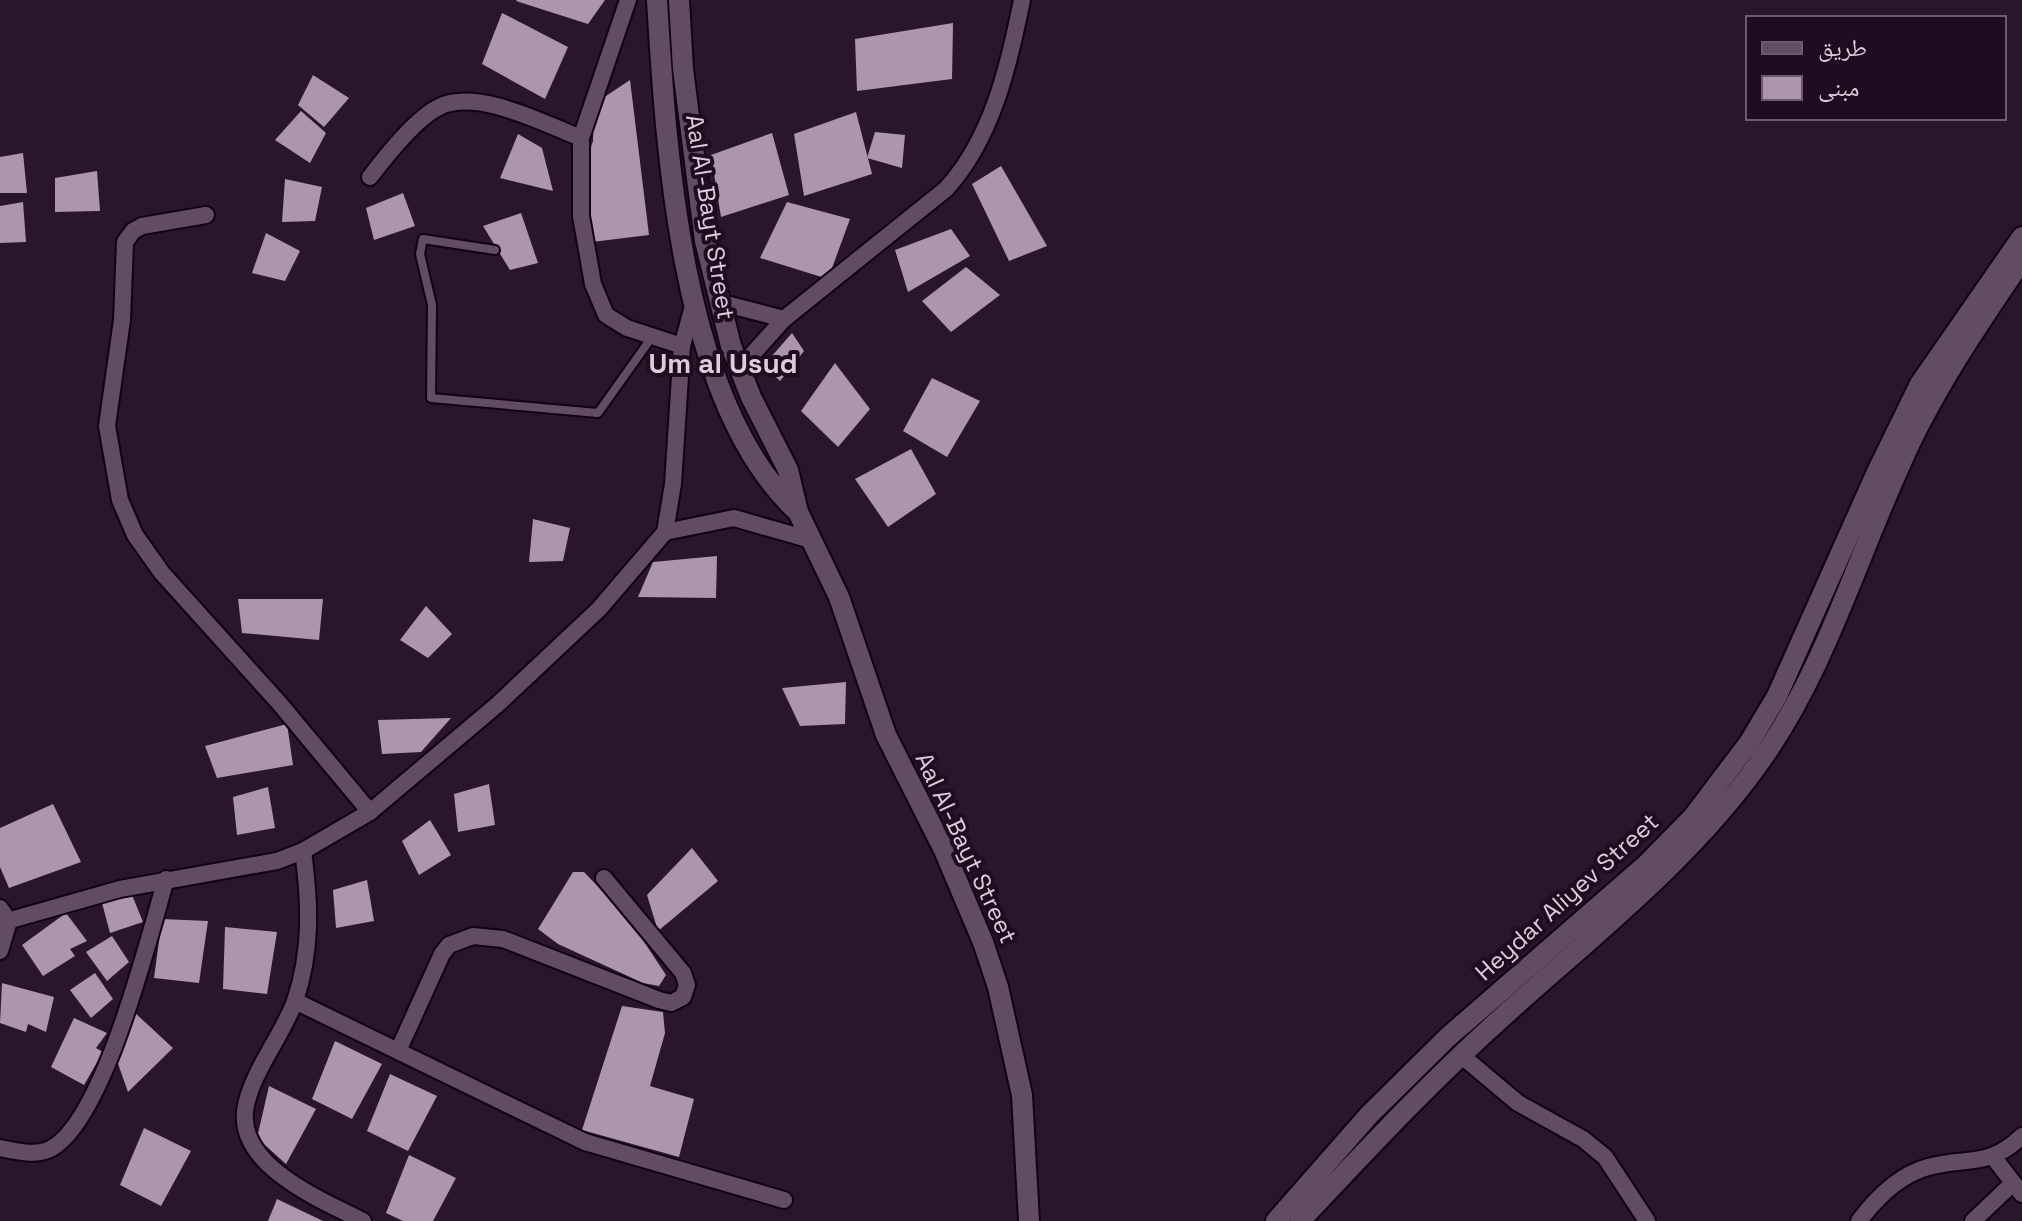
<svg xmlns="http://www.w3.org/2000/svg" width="2022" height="1221" font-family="'Space Grotesk','Noto Naskh Arabic',sans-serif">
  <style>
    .building { fill: #ad95ae }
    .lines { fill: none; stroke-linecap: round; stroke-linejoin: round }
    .lane-casing { stroke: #110212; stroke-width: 12 }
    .street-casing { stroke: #110212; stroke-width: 20 }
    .secondary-casing { stroke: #110212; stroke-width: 24 }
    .lane { stroke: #624c63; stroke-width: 8 }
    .street { stroke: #624c63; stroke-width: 16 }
    .secondary { stroke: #624c63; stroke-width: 20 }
    .labels { text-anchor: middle; stroke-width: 8; stroke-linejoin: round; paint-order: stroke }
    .street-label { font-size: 24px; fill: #dbcedb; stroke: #1f0c20 }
    .quarter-label { font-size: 28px; font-weight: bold; fill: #dbcedb; stroke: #1f0c20 }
  </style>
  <rect width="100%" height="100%" fill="#29162a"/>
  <g class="building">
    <polygon points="605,0 588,24 516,1 517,0"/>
    <polygon points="502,13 568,47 545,99 482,64"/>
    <polygon points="953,23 952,79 857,91 855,39"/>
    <polygon points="313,75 349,98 324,127 298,105"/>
    <polygon points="630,80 649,235 592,242 583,172 593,141 594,104"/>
    <polygon points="301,111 326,133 310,163 275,140"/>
    <polygon points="856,112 872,174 804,196 794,134"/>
    <polygon points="875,132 905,135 902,168 867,158"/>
    <polygon points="772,133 789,195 721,217 711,155"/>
    <polygon points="518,134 542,148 553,191 500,178"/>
    <polygon points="23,153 27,193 0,193 0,157"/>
    <polygon points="1001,166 1047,246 1009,261 972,184"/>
    <polygon points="97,171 100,211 55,212 55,178"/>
    <polygon points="285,179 322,187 315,221 282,222"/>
    <polygon points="403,193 415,226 374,240 366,208"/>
    <polygon points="23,202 26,242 0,243 0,206"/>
    <polygon points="787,202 850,219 828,279 760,258"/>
    <polygon points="521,213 538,263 510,270 483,226"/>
    <polygon points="951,229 970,256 908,292 895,250"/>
    <polygon points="266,233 300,251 285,281 252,273"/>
    <polygon points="966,267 1000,295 951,332 922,301"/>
    <polygon points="792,333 804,351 780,381 764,365"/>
    <polygon points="835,363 870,409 838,447 801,411"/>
    <polygon points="932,378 980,401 947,457 903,431"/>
    <polygon points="911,449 936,494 888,527 855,479"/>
    <polygon points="533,519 570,528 563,561 529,562"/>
    <polygon points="717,556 716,598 638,597 653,562"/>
    <polygon points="238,599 323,599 319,640 242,633"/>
    <polygon points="426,606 452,634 428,658 400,640"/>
    <polygon points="846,682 845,724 800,726 782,688"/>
    <polygon points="451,718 421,752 382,754 378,720"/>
    <polygon points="287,724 293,765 217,778 205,746"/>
    <polygon points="489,784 495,825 458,832 454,794"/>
    <polygon points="268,787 275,828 237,835 233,797"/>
    <polygon points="53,804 81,862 9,888 0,867 0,828"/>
    <polygon points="430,820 451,855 419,875 402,841"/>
    <polygon points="692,848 718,881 658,931 647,895"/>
    <polygon points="573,872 584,872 629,919 666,975 659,986 643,983 558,944 538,929"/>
    <polygon points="367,880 374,921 336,928 333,890"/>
    <polygon points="132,895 143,922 110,933 102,903"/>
    <polygon points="66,913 87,941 70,949 75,956 43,976 22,945"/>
    <polygon points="162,919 208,921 199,983 154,978"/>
    <polygon points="225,927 277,932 267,994 223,989"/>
    <polygon points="112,936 129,962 107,981 86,952"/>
    <polygon points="95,973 113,999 91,1018 70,990"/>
    <polygon points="2,983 54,997 46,1032 28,1024 26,1032 0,1023"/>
    <polygon points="622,1006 663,1012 665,1033 650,1086 694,1099 679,1157 582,1130"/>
    <polygon points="134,1012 173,1048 128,1092 116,1058"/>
    <polygon points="74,1018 107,1033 96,1048 103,1052 84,1085 51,1067"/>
    <polygon points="335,1041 382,1064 352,1119 312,1099"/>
    <polygon points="390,1074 437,1096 408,1151 367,1131"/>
    <polygon points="269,1086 316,1109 286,1164 257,1138"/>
    <polygon points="144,1128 191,1151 161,1206 120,1185"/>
    <polygon points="409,1155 456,1178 433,1221 403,1221 386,1213"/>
    <polygon points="277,1199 323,1221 268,1221"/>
  </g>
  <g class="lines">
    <g class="lane-casing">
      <polyline id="lane" points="495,250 423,239 420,254 432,305 431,398 598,413 652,337"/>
    </g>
    <g class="street-casing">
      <g id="street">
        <polyline points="628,0 581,138 581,216 593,284 606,315 627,328 682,346"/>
        <path d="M370,177C386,156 416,118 439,107C477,88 545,124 581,138"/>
        <polyline points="206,215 142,226 133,231 125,242 122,320 107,426 120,500 135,535 162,573 280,704 370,812"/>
        <polyline points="718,302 784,319"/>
        <path d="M739,369L784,319L946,189C992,139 1009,65 1022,0"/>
        <polyline points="665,532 734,518 811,540"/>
        <path d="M303,851C310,902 312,951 295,1001C282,1036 254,1069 246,1105C233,1165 322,1200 363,1221"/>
        <polyline points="0,908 9,921 0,951"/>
        <polyline points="0,923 120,889 277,861 303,851 370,812 498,704 599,609 665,532 673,484 682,346 693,306"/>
        <polyline points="295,1001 585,1142 784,1200"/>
        <polyline points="398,1051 442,954 449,945 473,936 503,939 659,1000 671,1003 683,997 687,985 683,973 604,878"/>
        <polyline points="1462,1056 1518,1103 1583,1139 1605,1157 1647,1221"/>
        <path d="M0,1148C15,1151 34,1156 48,1150C103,1126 149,937 166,879"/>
        <polyline points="1994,1158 2022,1194"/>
        <path d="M1859,1221C1877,1197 1899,1175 1928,1167C1968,1156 1987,1169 2022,1136"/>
        <polyline points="1973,1221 2013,1183"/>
      </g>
    </g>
    <g class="secondary-casing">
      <g id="secondary">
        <path d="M657,0C666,151 681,405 798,512"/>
        <polyline points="679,0 683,69 705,241 731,346 751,397 788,470 798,512 839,597 886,735 944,850 983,942 998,987 1022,1095 1029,1221"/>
        <polyline points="1276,1221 1369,1115 1448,1037 1647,864 1693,817 1749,743 1777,696 1877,472 1920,384 2022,237"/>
        <path d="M1300,1221C1364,1153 1428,1084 1498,1021C1587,940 1689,862 1759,763C1823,674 1855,564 1900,465C1932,392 1977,326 2022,260"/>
      </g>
    </g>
    <use href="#lane" class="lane"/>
    <use href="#street" class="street"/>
    <use href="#secondary" class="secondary"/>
  </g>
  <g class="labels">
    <g class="street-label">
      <text transform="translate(710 217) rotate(81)" y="8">Aal Al-Bayt Street</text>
      <text transform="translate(966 848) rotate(65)" y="8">Aal Al-Bayt Street</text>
      <text transform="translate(1567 897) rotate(-42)" y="8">Heydar Aliyev Street</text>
    </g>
    <g class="quarter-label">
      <text x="723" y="373">Um al Usud</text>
    </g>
  </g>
  <rect x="1746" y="16" width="260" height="104" fill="#1f0c20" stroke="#6a5a6b" stroke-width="2"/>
  <rect x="1762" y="42" width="40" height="12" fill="#624c63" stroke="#6a5a6b" stroke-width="2"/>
  <text x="1818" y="56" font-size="24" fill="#dbcedb">طريق</text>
  <rect x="1762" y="76" width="40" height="24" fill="#ad95ae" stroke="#6a5a6b" stroke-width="2"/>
  <text x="1818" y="96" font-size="24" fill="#dbcedb">مبنى</text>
</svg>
